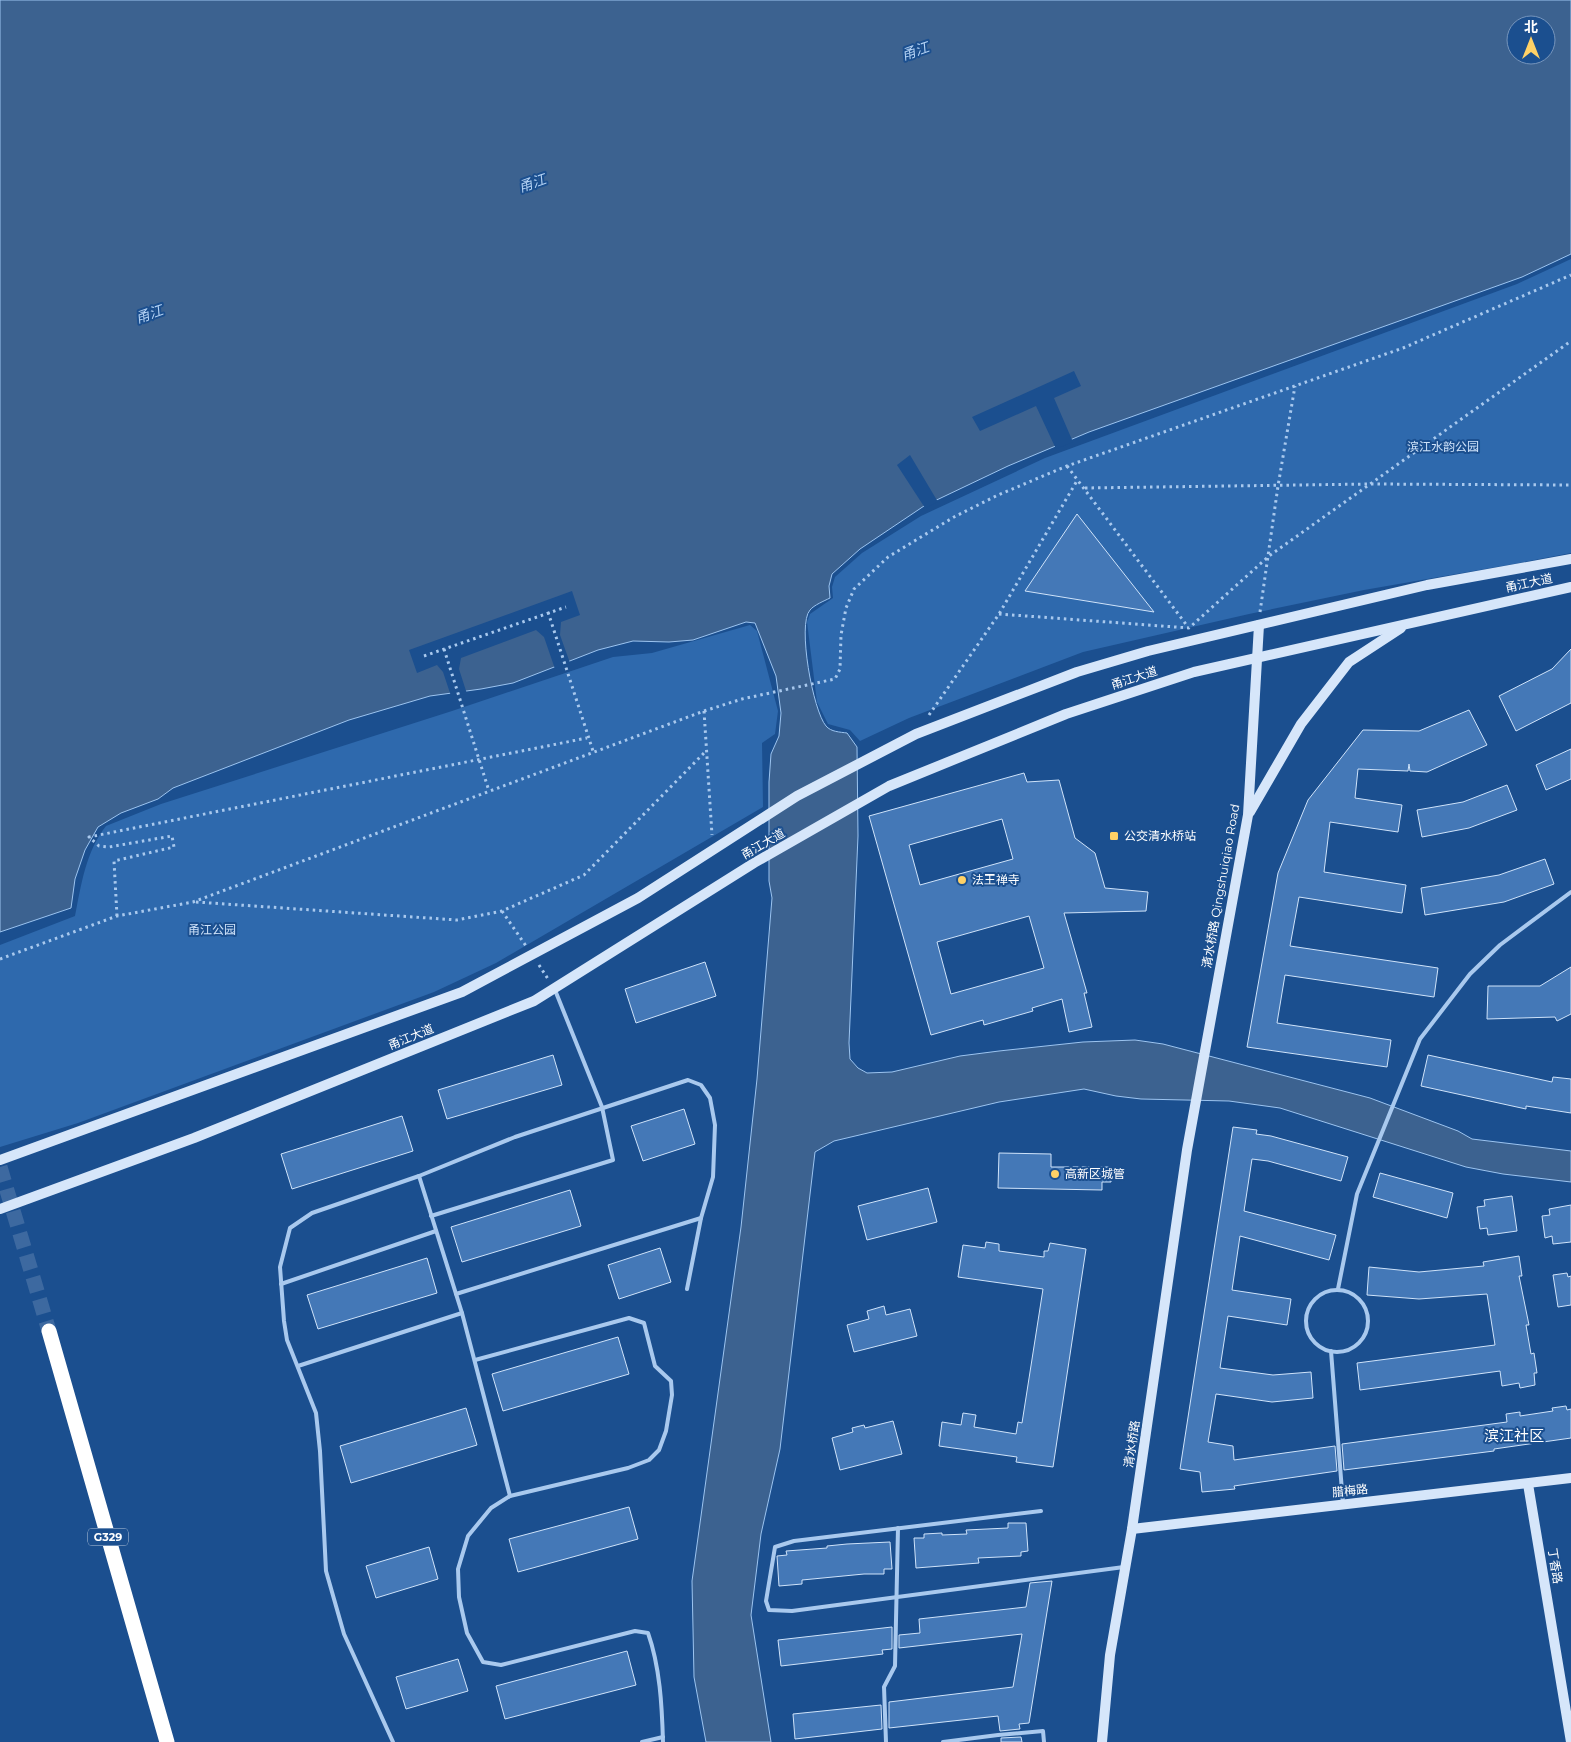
<svg xmlns="http://www.w3.org/2000/svg" width="1571" height="1742" font-family="Montserrat,'Noto Sans SC',sans-serif">
  <style>
    .green { fill: #2e69ad }
    .water { fill: #3c6290; stroke: #9cc4f0; fill-rule: evenodd }
    .pier { fill: #1b4f8f }
    .building { fill: #4478b7; stroke: #cfe3fa; fill-rule: evenodd }
    .lines { fill: none; stroke-linecap: round; stroke-linejoin: round }
    .highway-tunnel { stroke: #3d69a0; stroke-width: 15; stroke-dasharray: 15 8; stroke-linecap: butt }
    .path { stroke: #a9c9ee; stroke-width: 3; stroke-dasharray: 2.5 4; stroke-linecap: butt }
    .lane { stroke: #a9c9ee; stroke-width: 4 }
    .secondary { stroke: #d6e6fa; stroke-width: 10 }
    .highway { stroke: #fff; stroke-width: 15 }
    .poi-dot { fill: #ffd166; stroke: #1b4f8f; stroke-width: 2 }
    .labels { text-anchor: middle; stroke-width: 4; stroke-linejoin: round; paint-order: stroke }
    .shield { fill: #1b4f8f; stroke: #bbcadd; stroke-width: 1 }
    .shield-label { font-size: 11px; font-weight: bold; fill: #fff }
    .park-label { font-size: 12px; fill: #cfe3fa; stroke: #1b4f8f }
    .street-label { font-size: 12px; fill: #fff; stroke: #1b4f8f }
    .poi-label { font-size: 12px; fill: #fff; stroke: #1b4f8f; text-anchor: start }
    .water-label { font-size: 14px; font-style: italic; fill: #b5d3f5; stroke: #1b4f8f }
    .quarter-label { font-size: 15px; fill: #fff; stroke: #1b4f8f }
  </style>
  <rect width="100%" height="100%" fill="#1b4f8f"/>
  <g class="green">
    <polygon points="1571,259 1571,553 1514,564 1364,590 1249,614 1083,652 909,718 860,741 850,730 828,724 817,702 807,622 810,614 833,598 832,587 835,577 862,553 921,516 1045,458 1517,284"/>
    <path d="M750,625L757,631L778,711L775,734L762,743L763,807L496,963L434,992L78,1123L0,1147V945L75,916C81,885 86,851 106,826L161,804L452,711L613,657L652,653Z"/>
  </g>
  <path class="water" d="M0,0H1571V254L1522,277L1089,432L1008,466L924,506L860,549L832,574L829,586L830,598C824,601 814,605 810,610C797,624 813,711 826,726C831,732 840,732 847,733L857,747L858,836L849,1043L850,1059L858,1068L867,1073L892,1072L960,1056L999,1051L1083,1042L1135,1040L1163,1044L1370,1098L1458,1131L1472,1139L1571,1151V1182L1503,1174L1466,1167L1280,1108L1229,1101L1141,1099L1116,1096L1084,1089L999,1102L834,1141L815,1152L780,1449L761,1534L751,1615L771,1742H706L694,1677L692,1581L741,1227L757,1079L772,898L769,881V782L771,754L779,736L781,713L776,676L755,623L746,622L693,640L669,642L633,641L598,650L513,683L481,689L430,696L349,720L173,788L158,799L121,813L98,827L85,850L75,879L71,908L0,932ZM1516,25H1546V55H1516Z"/>
  <g class="pier">
    <polygon points="1074,371 1081,386 1054,398 1073,442 1056,449 1036,406 980,431 972,417"/>
    <polygon points="910,455 938,502 925,508 897,465"/>
    <polygon points="572,591 580,615 561,622 560,635 570,663 555,669 544,637 536,630 461,658 459,669 467,694 451,696 443,672 437,665 417,673 409,650"/>
  </g>
  <g class="building">
    <polygon points="1077,514 1154,612 1025,591"/>
    <polygon points="1571,649 1571,703 1516,731 1499,696 1552,669"/>
    <polygon points="1469,710 1487,745 1427,772 1410,771 1409,764 1408,771 1358,769 1355,798 1402,805 1398,832 1330,822 1324,872 1406,885 1402,913 1299,897 1290,946 1438,968 1434,997 1285,975 1277,1023 1391,1040 1387,1067 1247,1047 1278,873 1308,800 1363,730 1419,731"/>
    <polygon points="1571,749 1571,779 1546,790 1536,765"/>
    <path d="M1024,773L1027,782L1059,780L1075,838L1095,853L1105,888L1148,892L1146,911L1064,913L1087,993H1084L1092,1027L1069,1032L1062,999L1032,1008L1033,1011L984,1025L983,1020L931,1035L869,816ZM1002,819L1013,859L920,885L909,845ZM1029,916L1044,968L951,994L937,942Z"/>
    <polygon points="1507,785 1517,810 1469,828 1422,837 1417,810 1463,802"/>
    <polygon points="1545,859 1554,884 1504,902 1425,915 1421,888 1499,875"/>
    <polygon points="705,962 716,996 636,1023 625,989"/>
    <polygon points="1571,967 1571,1014 1557,1021 1555,1017 1487,1019 1488,986 1540,986"/>
    <polygon points="553,1055 562,1085 447,1119 438,1090"/>
    <polygon points="1428,1055 1552,1082 1553,1077 1571,1079 1571,1113 1526,1106 1526,1109 1421,1086"/>
    <polygon points="684,1109 695,1144 643,1161 631,1126"/>
    <polygon points="402,1116 413,1151 292,1189 281,1154"/>
    <polygon points="1233,1127 1257,1130 1256,1134 1271,1136 1348,1157 1341,1181 1268,1161 1252,1159 1244,1211 1336,1235 1329,1260 1240,1236 1232,1290 1291,1299 1287,1325 1228,1316 1220,1368 1273,1375 1311,1372 1313,1398 1272,1402 1216,1394 1208,1442 1233,1446 1234,1460 1335,1446 1337,1471 1234,1486 1235,1489 1202,1492 1200,1472 1180,1469"/>
    <polygon points="999,1153 1051,1154 1051,1167 1111,1167 1111,1182 1102,1182 1102,1190 998,1188"/>
    <polygon points="1380,1173 1453,1193 1447,1218 1373,1197"/>
    <polygon points="928,1188 937,1222 867,1240 858,1206"/>
    <polygon points="570,1190 581,1226 462,1262 451,1227"/>
    <polygon points="1512,1196 1517,1231 1488,1235 1487,1228 1480,1229 1477,1207 1485,1206 1484,1200"/>
    <polygon points="1571,1205 1571,1242 1553,1244 1552,1236 1545,1238 1542,1216 1550,1215 1549,1209"/>
    <polygon points="986,1242 999,1244 999,1251 1044,1257 1044,1251 1048,1251 1050,1243 1086,1249 1053,1467 1016,1462 1017,1457 939,1446 942,1422 961,1425 963,1413 976,1415 974,1427 1016,1434 1018,1422 1022,1423 1043,1289 958,1277 963,1245 985,1248"/>
    <polygon points="660,1248 671,1282 619,1299 608,1265"/>
    <polygon points="1519,1256 1522,1276 1519,1276 1529,1325 1526,1325 1531,1354 1534,1353 1537,1373 1534,1373 1535,1385 1520,1388 1519,1383 1502,1386 1500,1371 1360,1390 1357,1363 1495,1345 1487,1294 1419,1299 1367,1295 1369,1267 1419,1272 1484,1266 1483,1262"/>
    <polygon points="427,1258 437,1293 318,1329 307,1295"/>
    <polygon points="1567,1273 1568,1277 1571,1276 1571,1305 1558,1307 1553,1275"/>
    <polygon points="884,1306 886,1315 910,1309 917,1336 854,1352 847,1325 869,1319 867,1311"/>
    <polygon points="618,1337 629,1374 503,1411 492,1374"/>
    <polygon points="1566,1406 1567,1410 1571,1409 1571,1438 1494,1449 1494,1451 1344,1470 1342,1444 1507,1422 1506,1414 1520,1412 1520,1416 1553,1411 1552,1408"/>
    <polygon points="466,1408 477,1445 351,1483 340,1446"/>
    <polygon points="893,1421 902,1454 840,1470 832,1438 853,1432 852,1428 864,1425 865,1428"/>
    <polygon points="629,1507 638,1539 518,1572 509,1539"/>
    <polygon points="1008,1523 1026,1523 1028,1551 1021,1552 1021,1556 978,1558 979,1563 916,1568 914,1538 924,1538 924,1534 942,1533 942,1535 967,1534 966,1530 1008,1528"/>
    <polygon points="890,1542 892,1569 884,1569 884,1574 864,1574 802,1580 802,1584 779,1586 777,1556 787,1555 786,1551 827,1548 827,1546 847,1544"/>
    <polygon points="429,1547 438,1579 376,1598 366,1566"/>
    <polygon points="1052,1581 1029,1723 1019,1724 1020,1729 1000,1731 998,1716 889,1728 889,1702 1013,1687 1022,1634 899,1648 899,1635 920,1633 919,1619 1026,1607 1030,1583"/>
    <polygon points="892,1627 892,1649 882,1650 883,1654 781,1666 778,1640"/>
    <polygon points="627,1651 636,1685 505,1719 496,1686"/>
    <polygon points="458,1659 468,1691 406,1709 396,1677"/>
    <polygon points="881,1705 882,1729 795,1739 793,1714"/>
    <polygon points="1021,1737 1022,1742 1001,1742 1001,1738"/>
  </g>
  <g class="lines">
    <polyline class="highway-tunnel" points="0,1167 49,1331"/>
    <g class="path">
      <polyline points="1067,466 1188,627"/>
      <polyline points="1085,488 1370,484 1571,485"/>
      <polyline points="548,612 593,751"/>
      <polyline points="1260,612 1278,486 1295,386"/>
      <polyline points="999,614 1189,628 1269,556 1571,341"/>
      <polyline points="444,649 489,791"/>
      <polyline points="424,656 566,607"/>
      <polyline points="704,711 712,835"/>
      <polyline points="929,715 999,614 1078,479"/>
      <polyline points="196,902 457,920 502,911 584,875 706,751"/>
      <polyline points="502,911 526,946"/>
      <polyline points="117,916 114,861 174,847 172,836 109,847 99,846 89,837 587,738"/>
      <polyline points="0,959 117,916 193,902 704,711 742,699 835,679 840,669 841,635 846,608 854,589 888,557 954,517 998,495 1067,466 1403,348 1571,275"/>
      <polyline points="539,965 548,979"/>
    </g>
    <g class="lane">
      <polyline points="419,1176 462,1313 510,1496"/>
      <polyline points="431,1216 613,1160 602,1107 555,990"/>
      <polyline points="281,1284 436,1231"/>
      <polyline points="1338,1289 1357,1194 1420,1039 1470,974 1500,945 1571,892"/>
      <circle cx="1337" cy="1321" r="31"/>
      <polyline points="456,1294 701,1218"/>
      <polyline points="1331,1351 1343,1504"/>
      <path d="M475,1360L629,1318L644,1323L655,1366L671,1381L672,1395L666,1431L659,1450L649,1460L628,1468L510,1496L491,1508L468,1536L458,1569L459,1597L467,1633L483,1662L501,1665L635,1631L648,1633C660,1667 662,1706 663,1742"/>
      <polyline points="298,1366 462,1313"/>
      <polyline points="1041,1511 794,1541 775,1547 766,1601 769,1610 792,1611 1124,1567"/>
      <polyline points="393,1742 344,1634 326,1571 320,1451 316,1413 287,1340 284,1321 280,1267 290,1228 312,1213 419,1176 515,1137 688,1080 701,1085 710,1098 715,1125 713,1177 701,1218 687,1289"/>
      <polyline points="642,1742 663,1737"/>
      <polyline points="886,1742 884,1687 895,1666 898,1528"/>
      <polyline points="943,1742 998,1735 1043,1731 1044,1742"/>
    </g>
    <g class="secondary">
      <polyline points="1250,812 1301,724 1349,662 1401,628"/>
      <polyline points="0,1160 462,992 638,898 797,796 916,734 1077,672 1148,651 1427,585 1571,559"/>
      <polyline points="0,1209 194,1138 534,1001 754,863 889,786 1066,714 1194,672 1571,587"/>
      <polyline points="1528,1484 1571,1742"/>
      <polyline points="1132,1529 1571,1478"/>
      <polyline points="1102,1742 1110,1655 1132,1529 1187,1150 1248,815 1259,625"/>
    </g>
    <polyline class="highway" points="49,1331 167,1742"/>
  </g>
  <g class="poi-dot">
    <rect x="1109" y="831" width="10" height="10" rx="2.5"/>
    <circle cx="962" cy="880" r="5"/>
    <circle cx="1055" cy="1174" r="5"/>
  </g>
  <g class="labels">
    <rect class="shield" x="88" y="1528.5" width="40" height="17" rx="4"/>
    <g class="shield-label">
      <text x="108" y="1541">G329</text>
    </g>
    <g class="park-label">
      <text x="1443" y="451">滨江水韵公园</text>
      <text x="212" y="934">甬江公园</text>
    </g>
    <g class="street-label">
      <text transform="translate(1529 583) rotate(-12)" y="4">甬江大道</text>
      <text transform="translate(1134 678) rotate(-18)" y="4">甬江大道</text>
      <text transform="translate(763 844) rotate(-30)" y="4">甬江大道</text>
      <text transform="translate(1221 886) rotate(-80)" y="4">清水桥路 Qingshuiqiao Road</text>
      <text transform="translate(411 1037) rotate(-22)" y="4">甬江大道</text>
      <text transform="translate(1132 1444) rotate(-82)" y="4">清水桥路</text>
      <text transform="translate(1350 1491) rotate(-6)" y="4">腊梅路</text>
      <text transform="translate(1555 1566) rotate(81)" y="4">丁香路</text>
    </g>
    <g class="poi-label">
      <text x="1124" y="840">公交清水桥站</text>
      <text x="972" y="884">法王禅寺</text>
      <text x="1065" y="1178">高新区城管</text>
    </g>
    <g class="water-label">
      <text transform="translate(915 51) rotate(-19)" y="5">甬江</text>
      <text transform="translate(532 183) rotate(-19)" y="5">甬江</text>
      <text transform="translate(149 314) rotate(-19)" y="5">甬江</text>
    </g>
    <g class="quarter-label">
      <text x="1514" y="1441">滨江社区</text>
    </g>
  </g>
  <g transform="translate(1531 40)"><circle r="24" fill="#1b4f8f" stroke="#7695bc"/>
  <path d="M0-4L9 19L0 12L-9 19Z" fill="#ffd166"/>
  <text y="-8" font-size="14" font-weight="bold" text-anchor="middle" fill="#ffffff">北</text>
  </g>
</svg>
